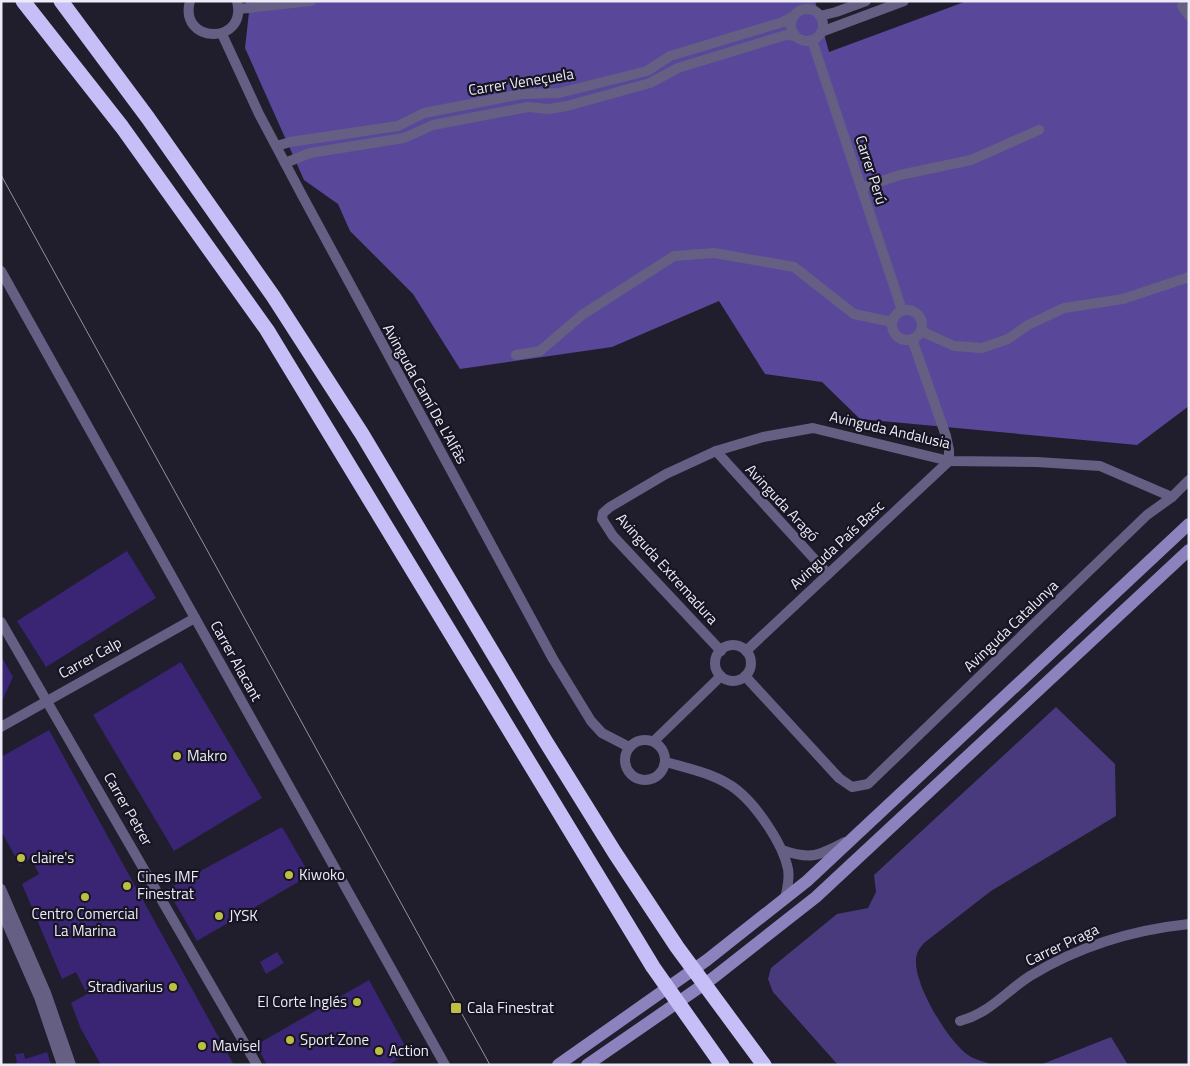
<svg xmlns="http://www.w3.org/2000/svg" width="1190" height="1066" font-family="'Titillium Web',sans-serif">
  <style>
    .green { fill: #493a7d }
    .forest { fill: #594799 }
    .building { fill: #3a2474 }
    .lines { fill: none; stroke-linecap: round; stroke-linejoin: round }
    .minor { stroke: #655f84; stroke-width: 10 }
    .secondary { stroke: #8c83be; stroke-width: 12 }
    .motorway { stroke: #c6bef6; stroke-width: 15 }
    .tram { stroke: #9492a0; stroke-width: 1 }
    .poi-dot { fill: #bcbf44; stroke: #171423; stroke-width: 2 }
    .labels { text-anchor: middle; stroke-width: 4.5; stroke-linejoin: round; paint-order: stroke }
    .street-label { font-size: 15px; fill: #ecebf6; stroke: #171423 }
    .poi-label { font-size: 15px; fill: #ecebf6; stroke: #171423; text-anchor: start }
  </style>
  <rect width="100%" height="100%" fill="#201d2d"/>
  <g class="green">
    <path d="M1056,707L1115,764L1116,816L991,891L924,943C919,949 916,953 916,961C915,986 948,1041 968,1055C975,1060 985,1062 994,1065H838L773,992L768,979L771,968L837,914L868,908L876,892L874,875Z"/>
    <polygon points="1111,1037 1128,1065 1040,1065"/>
  </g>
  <polygon class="forest" points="245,1 815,1 829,52 967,1 1189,1 1189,406 1137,445 860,419 822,382 765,374 719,301 612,347 460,369 413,294 350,231 338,204 304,180 245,48 249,12"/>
  <g class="building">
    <polygon points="127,551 156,598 46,667 17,621"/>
    <polygon points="1,656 13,677 1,703"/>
    <polygon points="181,662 262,798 174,851 93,715"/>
    <polygon points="49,730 170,949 234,1065 101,1065 81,1029 71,1003 87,994 76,972 62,979 22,884 39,874 31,858 20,865 1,831 1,757"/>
    <polygon points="282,827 310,875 197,941 167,889"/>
    <polygon points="277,952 284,963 266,974 260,962"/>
    <polygon points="369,980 409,1053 388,1065 267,1065 256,1045"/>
    <polygon points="47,1052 51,1065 14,1065 17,1062 15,1054 24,1053 25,1059"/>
  </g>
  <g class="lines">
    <g class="minor">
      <path d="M190,1C178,44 248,46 237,1"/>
      <polyline points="1182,6 1189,16"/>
      <circle cx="807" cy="25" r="16"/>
      <polyline points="239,9 311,1"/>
      <polyline points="820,16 836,12 866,1"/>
      <polyline points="821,32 904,1"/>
      <polyline points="222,34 259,114 303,197 553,659 591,721 602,733 629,747"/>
      <polyline points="812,40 902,310"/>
      <polyline points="277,146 290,142 398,126 424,113 522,94 559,93 647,71 670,56 783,22 794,16"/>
      <polyline points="285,163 310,153 404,138 433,125 528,107 548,109 567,106 650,83 678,68 786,35 794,36"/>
      <polyline points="861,188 900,175 971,160 1039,130"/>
      <polyline points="1,271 445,1065"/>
      <circle cx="907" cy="325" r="15"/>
      <polyline points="921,331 954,346 982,348 1008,339 1028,325 1064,308 1123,299 1189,277"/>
      <polyline points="516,355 540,351 582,315 674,256 714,253 794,267 854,314 892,322"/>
      <polyline points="716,451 828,574"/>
      <polyline points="1,622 257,1065"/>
      <circle cx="733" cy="663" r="18"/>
      <polyline points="721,651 613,536 602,519 603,513 610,507 666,474 716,451 763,437 813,428 949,461 1037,462 1100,466 1172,497"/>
      <polyline points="746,651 949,461 949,450 946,436 912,339"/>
      <polyline points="745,676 839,778 852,787 868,784 1147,515 1172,497 1189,480"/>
      <polyline points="1,727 195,618"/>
      <circle cx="645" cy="760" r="20"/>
      <polyline points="654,741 721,676"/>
      <path d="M666,762C690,769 717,774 737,790C757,806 783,844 788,869C790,879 787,889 785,899"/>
      <path d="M782,850C810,860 819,856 845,842"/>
      <polyline points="1,889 46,993 71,1065"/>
      <polyline points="1,910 39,997 62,1065"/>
      <path d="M960,1021C990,1013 1005,992 1030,976C1079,946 1132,930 1189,924"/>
    </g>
    <g class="secondary">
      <polyline points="558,1065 707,960 807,881 1189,524"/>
      <polyline points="587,1065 713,978 816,897 1189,550"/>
    </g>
    <g class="motorway">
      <polyline points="23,1 122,127 267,330 653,967 722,1065"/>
      <polyline points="61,1 148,118 273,296 362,434 546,742 615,853 677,947 764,1065"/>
    </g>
    <polyline class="tram" points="1,175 490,1065"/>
  </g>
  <g class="poi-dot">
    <circle cx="177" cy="756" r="5"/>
    <circle cx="21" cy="858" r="5"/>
    <circle cx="289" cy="875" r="5"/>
    <circle cx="127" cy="886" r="5"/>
    <circle cx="85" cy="897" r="5"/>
    <circle cx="219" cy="916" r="5"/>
    <circle cx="173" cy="987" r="5"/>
    <circle cx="357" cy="1002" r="5"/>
    <rect x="450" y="1002" width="12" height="12" rx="2.5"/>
    <circle cx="290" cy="1040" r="5"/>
    <circle cx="202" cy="1046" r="5"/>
    <circle cx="379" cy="1051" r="5"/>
  </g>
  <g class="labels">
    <g class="street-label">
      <text transform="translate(521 82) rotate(-9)" y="5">Carrer Veneçuela</text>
      <text transform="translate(871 170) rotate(72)" y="5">Carrer Perú</text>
      <text transform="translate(425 394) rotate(61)" y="5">Avinguda Camí De L'Alfàs</text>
      <text transform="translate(890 430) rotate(13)" y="5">Avinguda Andalusia</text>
      <text transform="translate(782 503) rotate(47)" y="5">Avinguda Aragó</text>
      <text transform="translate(837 545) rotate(-43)" y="5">Avinguda País Basc</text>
      <text transform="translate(667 569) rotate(48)" y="5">Avinguda Extremadura</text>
      <text transform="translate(1011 626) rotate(-44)" y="5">Avinguda Catalunya</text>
      <text transform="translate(90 658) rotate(-29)" y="5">Carrer Calp</text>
      <text transform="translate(236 661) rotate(61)" y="5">Carrer Alacant</text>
      <text transform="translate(128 809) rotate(60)" y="5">Carrer Petrer</text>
      <text transform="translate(1062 945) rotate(-25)" y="5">Carrer Praga</text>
    </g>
    <g class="poi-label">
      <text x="187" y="761">Makro</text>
      <text x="31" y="863">claire's</text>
      <text x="299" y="880">Kiwoko</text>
      <text x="137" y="882">Cines IMF<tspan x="137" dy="17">Finestrat</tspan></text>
      <text x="85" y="919" text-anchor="middle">Centro Comercial<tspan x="85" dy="17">La Marina</tspan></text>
      <text x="229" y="921">JYSK</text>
      <text x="163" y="992" text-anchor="end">Stradivarius</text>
      <text x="347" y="1007" text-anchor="end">El Corte Inglés</text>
      <text x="467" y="1013">Cala Finestrat</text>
      <text x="300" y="1045">Sport Zone</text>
      <text x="212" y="1051">Mavisel</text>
      <text x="389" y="1056">Action</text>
    </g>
  </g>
  <rect width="1190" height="1066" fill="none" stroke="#ecebf6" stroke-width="5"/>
</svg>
